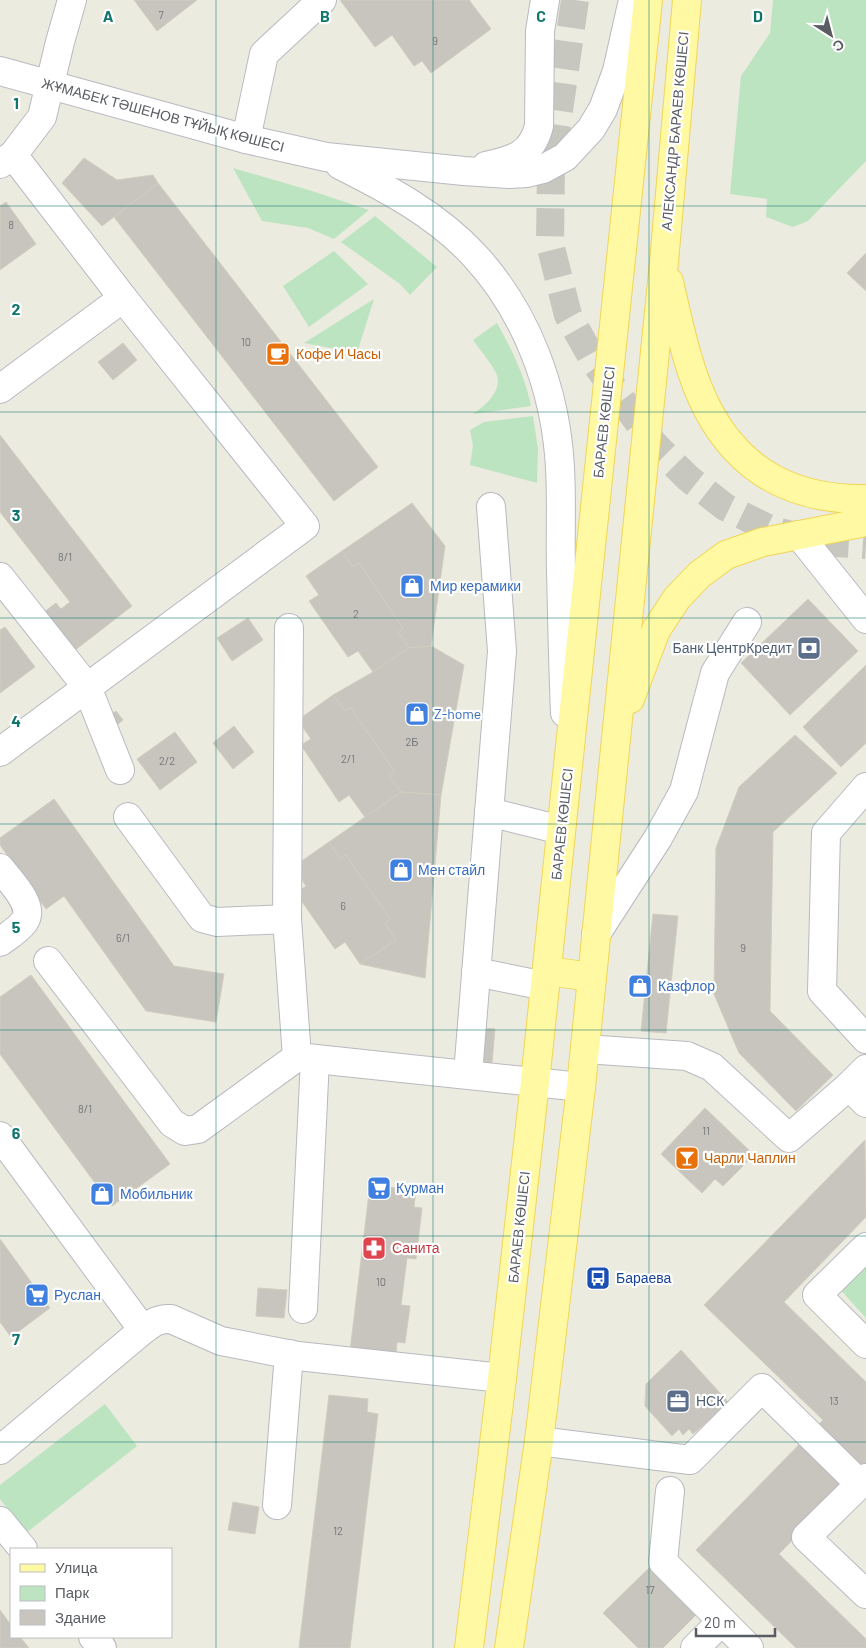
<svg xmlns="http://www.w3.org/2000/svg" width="866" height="1648" font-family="Barlow,sans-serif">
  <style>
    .green { fill: #bce4c1 }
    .building { fill: #c7c5be; stroke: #d1cdbf }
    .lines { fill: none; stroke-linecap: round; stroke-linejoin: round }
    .major-tunnel { stroke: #c7c7c0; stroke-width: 28; stroke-dasharray: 28 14; stroke-linecap: butt }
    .minor-casing { stroke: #b8bac0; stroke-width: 30 }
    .major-casing { stroke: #f1d555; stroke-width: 30 }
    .minor { stroke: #fff; stroke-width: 28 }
    .major { stroke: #fff9a3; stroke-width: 28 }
    .grid { fill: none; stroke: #0f766e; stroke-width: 1; stroke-opacity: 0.55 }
    .labels { text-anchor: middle; stroke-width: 4.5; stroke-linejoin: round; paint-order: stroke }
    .number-label { font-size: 11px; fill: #747679 }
    .street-label { font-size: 14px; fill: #595c62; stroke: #fff }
    .food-label { font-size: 14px; fill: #c56008; stroke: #fff; text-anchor: start }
    .shop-label { font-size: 14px; fill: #366cbe; stroke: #fff; text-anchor: start }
    .service-label { font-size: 14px; fill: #4e5e75; stroke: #fff; text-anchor: end }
    .health-label { font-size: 14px; fill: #be3a42; stroke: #fff; text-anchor: start }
    .transit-label { font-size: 14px; fill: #164399; stroke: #fff; text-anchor: start }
    .grid-label { font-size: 16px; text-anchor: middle; font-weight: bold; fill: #0f766e; stroke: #fff; stroke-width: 4.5; stroke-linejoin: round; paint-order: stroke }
  </style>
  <rect width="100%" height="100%" fill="#ecebe0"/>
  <g class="green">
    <polygon points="773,0 866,0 866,161 808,221 793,227 766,217 767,199 730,194 741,76 770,33"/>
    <polygon points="233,168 312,191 369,210 334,239 308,228 262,221"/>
    <polygon points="375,216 437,267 410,295 400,284 341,242"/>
    <polygon points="334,251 368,284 309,327 283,286"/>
    <polygon points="374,299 357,353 304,343"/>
    <path d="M497,323C512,350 525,376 531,406L473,414C485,406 504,390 496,373C490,361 480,350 473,340Z"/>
    <polygon points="533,416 538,449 537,483 470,465 473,446 470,430 484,422"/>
    <polygon points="866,1261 866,1318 838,1287"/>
    <polygon points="105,1404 137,1446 26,1533 0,1499 0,1485"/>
  </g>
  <g class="building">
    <polygon points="134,0 197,0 157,31"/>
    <polygon points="340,0 469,0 491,29 431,73 422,61 414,66 392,35 375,47"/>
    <polygon points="84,158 117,180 153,175 158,183 102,226 62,183"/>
    <polygon points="158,183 378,467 334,501 114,217"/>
    <polygon points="6,202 36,244 0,270 0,206"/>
    <polygon points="866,253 866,291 847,273"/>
    <polygon points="123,343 137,360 113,380 98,362"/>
    <polygon points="0,435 132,606 74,651 44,612 56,603 61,609 70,602 0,512"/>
    <polygon points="412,503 445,546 431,646 409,648 398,632 403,628 359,563 353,567 342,551"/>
    <polygon points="342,551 353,567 359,563 403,628 398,632 409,648 373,672 358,651 348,657 309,601 319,595 306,576"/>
    <polygon points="808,599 858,651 790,715 741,663"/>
    <polygon points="248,618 263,640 232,661 217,638"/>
    <polygon points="5,627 35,667 0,693 0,630"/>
    <polygon points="431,646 464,665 441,795 401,792 389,776 395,772 350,707 345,711 333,695 373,672 409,648"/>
    <polygon points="866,665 866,743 841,767 803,727"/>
    <polygon points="333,695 345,711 350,707 395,772 389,776 401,792 365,817 349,795 339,802 301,745 311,739 298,720"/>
    <polygon points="116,711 123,720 113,728 106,718"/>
    <polygon points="234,726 254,752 233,769 213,743"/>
    <polygon points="175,732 197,762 160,790 137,759"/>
    <polygon points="795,735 837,773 773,832 770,1011 833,1075 796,1111 739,1053 714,994 716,848 739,787"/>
    <polygon points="401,792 441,795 425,978 360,964 396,940 385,923 390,919 346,855 340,859 329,842"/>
    <polygon points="54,799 174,966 224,974 216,1022 146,1011 64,896 46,909 0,845 0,838"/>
    <polygon points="329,842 340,859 346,855 390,919 385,923 396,940 360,964 345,942 335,949 296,893 306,886 293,867"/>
    <polygon points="653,914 678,916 666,1033 641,1031"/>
    <polygon points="31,975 170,1164 112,1206 0,1054 0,997"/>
    <polygon points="484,1028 495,1029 492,1063 480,1062"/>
    <polygon points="705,1108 754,1155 723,1186 715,1179 702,1193 661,1154"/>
    <polygon points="865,1140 866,1217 784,1302 866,1382 866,1464 779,1554 866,1639 866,1648 796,1648 696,1550 823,1420 704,1305"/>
    <polygon points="370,1185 416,1190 414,1207 422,1208 416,1259 407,1258 401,1305 410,1306 405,1343 397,1342 396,1356 350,1351"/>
    <polygon points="0,1239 50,1308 11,1337 0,1322"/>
    <polygon points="258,1288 287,1290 284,1318 256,1316"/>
    <polygon points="681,1350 729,1403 693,1434 689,1429 683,1435 679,1429 672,1436 645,1406 646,1384"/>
    <polygon points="329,1395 368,1399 367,1412 378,1414 350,1648 299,1648"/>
    <polygon points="233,1502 259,1507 255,1534 228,1530"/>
    <polygon points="650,1567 697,1614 663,1648 638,1648 603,1613"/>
    <polygon points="0,1610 11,1625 11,1637 20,1637 29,1648 0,1648"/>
  </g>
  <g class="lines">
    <polyline class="major-tunnel" points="575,0 551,166 550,244 568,315 595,363 654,444 688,478 725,507 772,530 820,542 866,545"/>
    <g class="minor-casing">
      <g id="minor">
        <polyline points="0,71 246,139 326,157 464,171 509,174 527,173 543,169 565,157 591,129 603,109 617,71 633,0"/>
        <polyline points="246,139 264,54 322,0"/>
        <polyline points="0,164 13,155 42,117 60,42 72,0"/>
        <path d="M340,165C388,189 437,215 474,255C527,312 556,391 560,468C562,502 560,536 561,570C562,618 563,665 565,713"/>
        <path d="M486,166C513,160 532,155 539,126L540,31L545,0"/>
        <polyline points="0,389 123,298 13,155"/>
        <polyline points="799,535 866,619"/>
        <polyline points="0,577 87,687 120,770"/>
        <polyline points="0,752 305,526 123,298"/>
        <polyline points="866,787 826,833 822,991 866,1039"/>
        <polyline points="489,812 561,830"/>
        <polyline points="128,817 202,918 217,922 287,919 297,1057"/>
        <path d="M0,868C10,881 36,906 24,922C18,930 8,936 0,942"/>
        <polyline points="287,919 289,628"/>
        <polyline points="596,934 658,838 684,791 715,673 747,622"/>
        <polyline points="48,961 172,1123 185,1131 198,1129 297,1057 581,1087"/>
        <polyline points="476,972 545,986"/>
        <polyline points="585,1049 687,1056 712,1067 789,1138 849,1086 866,1103"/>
        <polyline points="468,1074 502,651 491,507"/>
        <polyline points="849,1086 866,1069"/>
        <path d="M0,1136L143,1330C152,1323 159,1318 171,1319L221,1341L298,1356L502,1378"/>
        <polyline points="866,1247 817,1295 866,1344"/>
        <polyline points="303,1309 315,1059"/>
        <polyline points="539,1441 690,1460 762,1388 860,1484"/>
        <polyline points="0,1450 143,1330"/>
        <polyline points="866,1478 806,1537 866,1594"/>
        <polyline points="670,1491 663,1562 722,1621 695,1648"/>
        <polyline points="277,1505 289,1354"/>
        <polyline points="0,1521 23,1549"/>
        <polyline points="722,1621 749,1648"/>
        <polyline points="93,1637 102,1648"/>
      </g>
    </g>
    <g class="major-casing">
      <g id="major">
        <path d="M669,282C679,325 688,372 708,410C742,474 796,500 866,499"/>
        <polyline points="630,699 656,630 677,598 699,575 726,555 763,542 866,522"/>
        <polyline points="547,971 592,977"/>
        <polyline points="469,1648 502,1378 535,1082 648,0"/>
        <polyline points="509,1648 539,1441 581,1087 664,262 687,0"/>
      </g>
    </g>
    <use href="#minor" class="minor"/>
    <use href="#major" class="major"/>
  </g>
  <path class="grid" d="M216,0V1648M433,0V1648M649,0V1648M0,206H866M0,412H866M0,618H866M0,824H866M0,1030H866M0,1236H866M0,1442H866"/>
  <defs>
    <g id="cafe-square" transform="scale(1.25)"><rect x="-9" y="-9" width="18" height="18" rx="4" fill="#e8710a" stroke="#fff"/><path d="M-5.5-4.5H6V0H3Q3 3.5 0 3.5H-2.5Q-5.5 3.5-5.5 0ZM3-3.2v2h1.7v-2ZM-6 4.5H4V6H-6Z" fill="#fff"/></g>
    <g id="shop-square" transform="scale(1.25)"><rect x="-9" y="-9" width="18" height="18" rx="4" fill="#3f7fe0" stroke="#fff"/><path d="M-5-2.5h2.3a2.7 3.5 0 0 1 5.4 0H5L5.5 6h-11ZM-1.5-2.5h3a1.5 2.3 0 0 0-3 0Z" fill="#fff"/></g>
    <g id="bank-square" transform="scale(1.25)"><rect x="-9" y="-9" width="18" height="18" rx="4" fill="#5c6f8a" stroke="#fff"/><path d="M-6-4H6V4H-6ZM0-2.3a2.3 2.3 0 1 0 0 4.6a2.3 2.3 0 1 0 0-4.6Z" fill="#fff"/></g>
    <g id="bar-square" transform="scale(1.25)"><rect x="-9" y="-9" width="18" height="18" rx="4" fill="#e8710a" stroke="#fff"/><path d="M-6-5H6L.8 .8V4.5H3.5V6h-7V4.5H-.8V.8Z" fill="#fff"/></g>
    <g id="supermarket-square" transform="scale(1.25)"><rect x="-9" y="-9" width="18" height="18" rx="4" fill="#3f7fe0" stroke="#fff"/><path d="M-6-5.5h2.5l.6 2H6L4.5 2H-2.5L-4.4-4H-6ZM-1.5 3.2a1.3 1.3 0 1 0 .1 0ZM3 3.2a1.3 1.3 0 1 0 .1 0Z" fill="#fff"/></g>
    <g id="pharmacy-square" transform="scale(1.25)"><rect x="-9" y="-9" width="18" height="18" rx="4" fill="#e0444e" stroke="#fff"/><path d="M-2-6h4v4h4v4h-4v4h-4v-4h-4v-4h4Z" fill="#fff"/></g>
    <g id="bus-square" transform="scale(1.25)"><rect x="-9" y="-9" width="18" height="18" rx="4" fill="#1a4fb4" stroke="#fff"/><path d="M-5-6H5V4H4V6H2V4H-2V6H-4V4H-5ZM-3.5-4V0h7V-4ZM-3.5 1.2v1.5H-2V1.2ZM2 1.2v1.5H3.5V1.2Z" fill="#fff"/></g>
    <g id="office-square" transform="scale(1.25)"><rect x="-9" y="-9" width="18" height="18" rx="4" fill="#5c6f8a" stroke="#fff"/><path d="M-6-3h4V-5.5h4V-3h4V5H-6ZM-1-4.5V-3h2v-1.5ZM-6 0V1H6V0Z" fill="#fff"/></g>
  </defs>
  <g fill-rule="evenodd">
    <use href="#cafe-square" x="278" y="354"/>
    <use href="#shop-square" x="412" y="586"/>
    <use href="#bank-square" x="809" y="648"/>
    <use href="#shop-square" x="417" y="714"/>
    <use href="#shop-square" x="401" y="870"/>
    <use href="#shop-square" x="640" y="986"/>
    <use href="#bar-square" x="687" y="1158"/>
    <use href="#supermarket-square" x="379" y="1188"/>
    <use href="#shop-square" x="102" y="1194"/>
    <use href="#pharmacy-square" x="374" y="1248"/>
    <use href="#bus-square" x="598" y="1278"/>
    <use href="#supermarket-square" x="37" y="1295"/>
    <use href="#office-square" x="678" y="1401"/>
  </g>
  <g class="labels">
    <g class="number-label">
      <text x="161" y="19">7</text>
      <text x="435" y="45">9</text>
      <text x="11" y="229">8</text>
      <text x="246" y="346">10</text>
      <text x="65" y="561">8/1</text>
      <text x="356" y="618">2</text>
      <text x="412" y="746">2Б</text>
      <text x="348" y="763">2/1</text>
      <text x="167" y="765">2/2</text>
      <text x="343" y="910">6</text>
      <text x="123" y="942">6/1</text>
      <text x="743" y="952">9</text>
      <text x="85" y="1113">8/1</text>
      <text x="706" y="1135">11</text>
      <text x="381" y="1286">10</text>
      <text x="834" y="1405">13</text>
      <text x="338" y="1535">12</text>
      <text x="650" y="1594">17</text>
    </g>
    <g class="street-label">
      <text transform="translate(163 115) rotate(15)" y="5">ЖҰМАБЕК ТӘШЕНОВ ТҰЙЫҚ КӨШЕСІ</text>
      <text transform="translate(675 131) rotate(-85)" y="5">АЛЕКСАНДР БАРАЕВ КӨШЕСІ</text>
      <text transform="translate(604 422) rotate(-84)" y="5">БАРАЕВ КӨШЕСІ</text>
      <text transform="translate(562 824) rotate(-84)" y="5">БАРАЕВ КӨШЕСІ</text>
      <text transform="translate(519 1227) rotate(-84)" y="5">БАРАЕВ КӨШЕСІ</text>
    </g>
    <g class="food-label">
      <text x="296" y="359">Кофе И Часы</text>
      <text x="704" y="1163">Чарли Чаплин</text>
    </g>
    <g class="shop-label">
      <text x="430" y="591">Мир керамики</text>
      <text x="434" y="719">Z-home</text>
      <text x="418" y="875">Мен стайл</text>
      <text x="658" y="991">Казфлор</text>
      <text x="396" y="1193">Курман</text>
      <text x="120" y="1199">Мобильник</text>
      <text x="54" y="1300">Руслан</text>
    </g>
    <g class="service-label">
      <text x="792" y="653">Банк ЦентрКредит</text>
      <text x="696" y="1406" text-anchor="start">НСК</text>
    </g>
    <g class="health-label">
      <text x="392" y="1253">Санита</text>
    </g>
    <g class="transit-label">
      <text x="616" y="1283">Бараева</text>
    </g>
  </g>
  <g class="grid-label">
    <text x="108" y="22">A</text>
    <text x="325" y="22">B</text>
    <text x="541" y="22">C</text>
    <text x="758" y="22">D</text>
    <text x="16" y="109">1</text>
    <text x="16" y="315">2</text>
    <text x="16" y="521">3</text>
    <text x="16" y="727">4</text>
    <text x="16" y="933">5</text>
    <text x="16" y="1139">6</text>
    <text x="16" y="1345">7</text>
  </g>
  <rect x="10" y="1548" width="162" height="90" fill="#ffffff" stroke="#bdbec0"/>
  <rect x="20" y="1564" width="25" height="8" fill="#fff9a3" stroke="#bdbec0"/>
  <text x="55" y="1573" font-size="15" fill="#595c62">Улица</text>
  <rect x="20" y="1586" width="25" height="15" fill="#bce4c1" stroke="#bdbec0"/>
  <text x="55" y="1598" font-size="15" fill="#595c62">Парк</text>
  <rect x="20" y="1610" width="25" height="15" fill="#c7c5be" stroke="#bdbec0"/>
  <text x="55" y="1623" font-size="15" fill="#595c62">Здание</text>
  <g transform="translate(831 35) rotate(144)" stroke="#ffffff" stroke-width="4" paint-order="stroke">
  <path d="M0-4L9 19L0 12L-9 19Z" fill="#595c62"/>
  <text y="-8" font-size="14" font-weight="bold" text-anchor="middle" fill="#595c62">С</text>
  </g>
  <path d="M696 1628v8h79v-8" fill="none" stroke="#595c62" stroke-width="2.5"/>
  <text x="704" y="1628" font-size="15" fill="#595c62" stroke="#ffffff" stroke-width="4" paint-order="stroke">20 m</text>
</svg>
